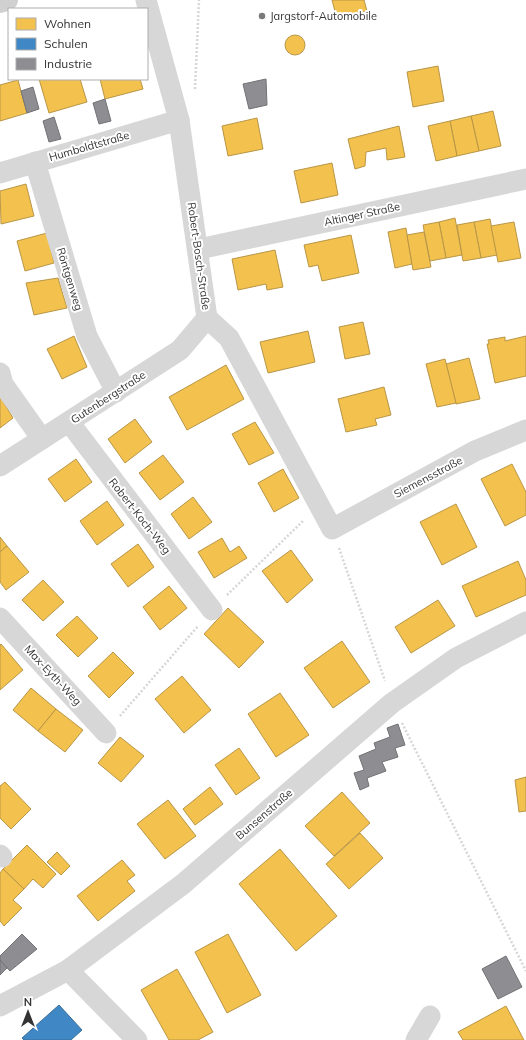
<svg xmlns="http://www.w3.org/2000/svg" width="526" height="1040" font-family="Mulish,sans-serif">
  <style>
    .homes { fill: #f2c14e; stroke: #b99646 }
    .schools { fill: #3f88c5; stroke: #3b6e99 }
    .industry { fill: #8d8d92; stroke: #727276 }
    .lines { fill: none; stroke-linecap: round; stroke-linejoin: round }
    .path { stroke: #d6d6d6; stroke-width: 2.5; stroke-dasharray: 2 2; stroke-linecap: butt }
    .minor { stroke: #d7d7d7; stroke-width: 21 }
    .secondary { stroke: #d0d0d0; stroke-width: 22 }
    .poi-dot { fill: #7a7a7a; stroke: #fff; stroke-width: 1.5 }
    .labels { text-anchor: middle; stroke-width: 4; stroke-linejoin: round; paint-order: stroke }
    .poi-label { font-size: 11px; fill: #333; stroke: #fff; text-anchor: start }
    .street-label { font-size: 11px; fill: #333; stroke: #fff }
  </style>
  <rect width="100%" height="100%" fill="#fff"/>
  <g class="homes">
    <polygon points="332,0 364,0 367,11 337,19"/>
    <circle cx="295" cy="45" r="10"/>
    <polygon points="438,66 444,101 413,107 407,72"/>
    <polygon points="39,79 80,79 87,102 49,113"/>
    <polygon points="100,79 140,79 143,89 105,99"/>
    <polygon points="18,80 27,113 0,121 0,85"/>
    <polygon points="493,111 501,146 479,151 471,116"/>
    <polygon points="471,116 479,151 457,156 450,121"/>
    <polygon points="257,118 263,149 228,156 222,126"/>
    <polygon points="450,121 457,156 436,161 428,126"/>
    <polygon points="399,126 405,157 387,160 386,148 366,152 365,166 355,169 348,139"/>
    <polygon points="332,163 338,195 301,203 294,171"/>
    <polygon points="26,184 34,216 1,224 0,191"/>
    <polygon points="455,218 462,255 446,258 439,222"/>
    <polygon points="490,219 497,255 481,258 474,222"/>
    <polygon points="439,222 446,258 430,261 423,225"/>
    <polygon points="474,222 481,258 463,261 457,225"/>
    <polygon points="514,222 521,258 498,262 491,226"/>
    <polygon points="406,228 412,264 395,268 388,232"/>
    <polygon points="424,232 431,267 413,270 407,235"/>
    <polygon points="47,233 54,263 25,271 17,241"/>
    <polygon points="351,235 359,273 322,281 318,265 309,267 304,245"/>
    <polygon points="275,250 283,287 267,290 266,284 238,290 232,259"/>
    <polygon points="58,278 67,308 34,315 26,283"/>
    <polygon points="363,322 370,354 345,359 339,327"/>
    <polygon points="308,331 315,362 268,373 260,342"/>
    <polygon points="74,336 87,367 62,379 47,349"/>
    <polygon points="526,336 526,376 495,383 487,344 489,344 488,340 505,337 505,341"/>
    <polygon points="469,358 480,399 456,404 446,364"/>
    <polygon points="445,359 456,403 437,407 426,364"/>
    <polygon points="226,365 244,399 187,430 169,397"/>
    <polygon points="384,387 391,415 375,419 377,425 346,432 338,399"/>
    <polygon points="0,396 13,418 0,428"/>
    <polygon points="135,419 152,442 125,463 108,439"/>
    <polygon points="255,422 274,453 249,465 232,434"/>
    <polygon points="163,455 184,482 160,500 139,473"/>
    <polygon points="76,459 92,482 65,502 48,479"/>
    <polygon points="512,464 526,492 526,515 505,526 481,479"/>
    <polygon points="283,469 299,498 274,512 258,483"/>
    <polygon points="193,497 212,522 189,539 171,514"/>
    <polygon points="107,501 124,525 97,545 80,521"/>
    <polygon points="456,504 477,547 442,565 420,522"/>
    <polygon points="0,537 7,546 0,552"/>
    <polygon points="222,538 230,552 239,546 247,558 214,578 198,552"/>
    <polygon points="138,544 154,567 128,587 111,564"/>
    <polygon points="7,546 29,572 6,590 0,582 0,552"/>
    <polygon points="291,550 313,580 287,603 262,571"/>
    <polygon points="518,561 526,580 526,595 476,617 462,586"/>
    <polygon points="43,580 64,602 43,621 22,600"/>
    <polygon points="169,586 187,608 160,630 143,607"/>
    <polygon points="438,600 455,626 411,653 395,627"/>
    <polygon points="228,608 264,642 239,668 204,634"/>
    <polygon points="77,616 98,638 78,657 56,635"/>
    <polygon points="342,641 370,682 333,708 304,668"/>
    <polygon points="1,644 23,670 0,690 0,645"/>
    <polygon points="113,652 134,673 109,698 88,676"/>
    <polygon points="182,676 211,710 184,733 155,699"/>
    <polygon points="31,688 56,709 38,731 13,710"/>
    <polygon points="280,693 309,735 276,757 248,714"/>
    <polygon points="56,709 83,730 65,752 38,731"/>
    <polygon points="120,737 144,756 121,782 98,763"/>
    <polygon points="239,748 260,778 236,795 215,765"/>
    <polygon points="526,777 526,811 519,812 515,780"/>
    <polygon points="5,782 31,809 11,829 0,818 0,786"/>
    <polygon points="210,787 223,804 195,825 183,809"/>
    <polygon points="342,792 370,823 334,856 305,826"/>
    <polygon points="168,800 196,836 165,859 137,824"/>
    <polygon points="360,833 383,858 349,889 326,864"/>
    <polygon points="27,845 56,874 43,888 33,879 24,889 3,869"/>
    <polygon points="280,849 337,916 296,951 239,884"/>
    <polygon points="57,852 70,866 61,875 47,862"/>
    <polygon points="122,860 135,875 127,881 135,891 98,921 77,896"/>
    <polygon points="3,869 24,889 13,900 22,908 4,926 0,921 0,873"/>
    <polygon points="228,934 261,995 227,1013 195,952"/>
    <polygon points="177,969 213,1032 198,1040 169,1040 141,990"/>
    <polygon points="506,1006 524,1040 463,1040 458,1032"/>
  </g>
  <polygon class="schools" points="59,1005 82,1030 71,1040 24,1040 22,1038"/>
  <g class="industry">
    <polygon points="266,79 267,105 249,109 243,84"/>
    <polygon points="33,87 39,109 27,113 21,91"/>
    <polygon points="105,99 111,121 99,124 93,103"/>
    <polygon points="54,117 61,139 49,142 43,121"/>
    <polygon points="398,724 405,745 395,748 398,757 382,762 386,771 367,778 369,786 360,790 354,773 364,770 359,756 376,749 374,743 390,737 387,728"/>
    <polygon points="22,934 37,949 10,971 0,960 0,956"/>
    <polygon points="506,956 522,987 498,999 482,969"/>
    <polygon points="0,960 7,968 0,975"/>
  </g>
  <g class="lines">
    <g class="path">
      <polyline points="195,89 199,0"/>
      <polyline points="339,548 385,681"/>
      <polyline points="227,595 304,520"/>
      <polyline points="120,716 198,626"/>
      <polyline points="402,723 526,971"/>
    </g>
    <g class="minor">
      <polyline points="146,0 179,120 207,318 229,338 332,529 475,451 526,430"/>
      <polyline points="35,162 87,336 116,392"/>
      <polyline points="0,173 179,120"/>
      <polyline points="199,249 526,179"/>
      <polyline points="0,373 3,384 42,439"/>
      <polyline points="69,422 212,610"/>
      <polyline points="0,466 180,350 207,318"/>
      <polyline points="0,618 106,733"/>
      <polyline points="0,855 2,857"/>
      <polyline points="68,970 137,1040"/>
      <polyline points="0,1006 68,970 183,884 392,703 456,658 526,622"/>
      <polyline points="416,1040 430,1016"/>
    </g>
    <polyline class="secondary" points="0,2 7,0"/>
  </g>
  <circle class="poi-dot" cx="262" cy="16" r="4"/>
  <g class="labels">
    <g class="poi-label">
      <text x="270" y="20">Jargstorf-Automobile</text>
    </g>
    <g class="street-label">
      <text transform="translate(89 146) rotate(-16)" y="4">Humboldtstraße</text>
      <text transform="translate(362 214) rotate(-12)" y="4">Altinger Straße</text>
      <text transform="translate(199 256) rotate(82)" y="4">Robert-Bosch-Straße</text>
      <text transform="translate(70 279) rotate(73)" y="4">Röntgenweg</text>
      <text transform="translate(108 397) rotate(-33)" y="4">Gutenbergstraße</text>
      <text transform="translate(428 477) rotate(-28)" y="4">Siemensstraße</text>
      <text transform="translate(140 516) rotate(52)" y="4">Robert-Koch-Weg</text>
      <text transform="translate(53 675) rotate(47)" y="4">Max-Eyth-Weg</text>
      <text transform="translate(264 814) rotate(-41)" y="4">Bunsenstraße</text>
    </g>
  </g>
  <rect x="8" y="8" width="140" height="72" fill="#ffffff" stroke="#adadad"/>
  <rect x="16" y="18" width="20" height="12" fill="#f2c14e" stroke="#adadad"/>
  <text x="44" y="28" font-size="12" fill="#333333">Wohnen</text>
  <rect x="16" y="38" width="20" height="12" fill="#3f88c5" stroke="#adadad"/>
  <text x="44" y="48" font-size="12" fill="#333333">Schulen</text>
  <rect x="16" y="58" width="20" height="12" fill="#8d8d92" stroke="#adadad"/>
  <text x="44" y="68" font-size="12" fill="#333333">Industrie</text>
  <g transform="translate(28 1012)" stroke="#ffffff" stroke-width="3" paint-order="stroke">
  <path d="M0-3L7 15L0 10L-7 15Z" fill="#333333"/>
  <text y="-6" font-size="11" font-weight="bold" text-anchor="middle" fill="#333333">N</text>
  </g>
</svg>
